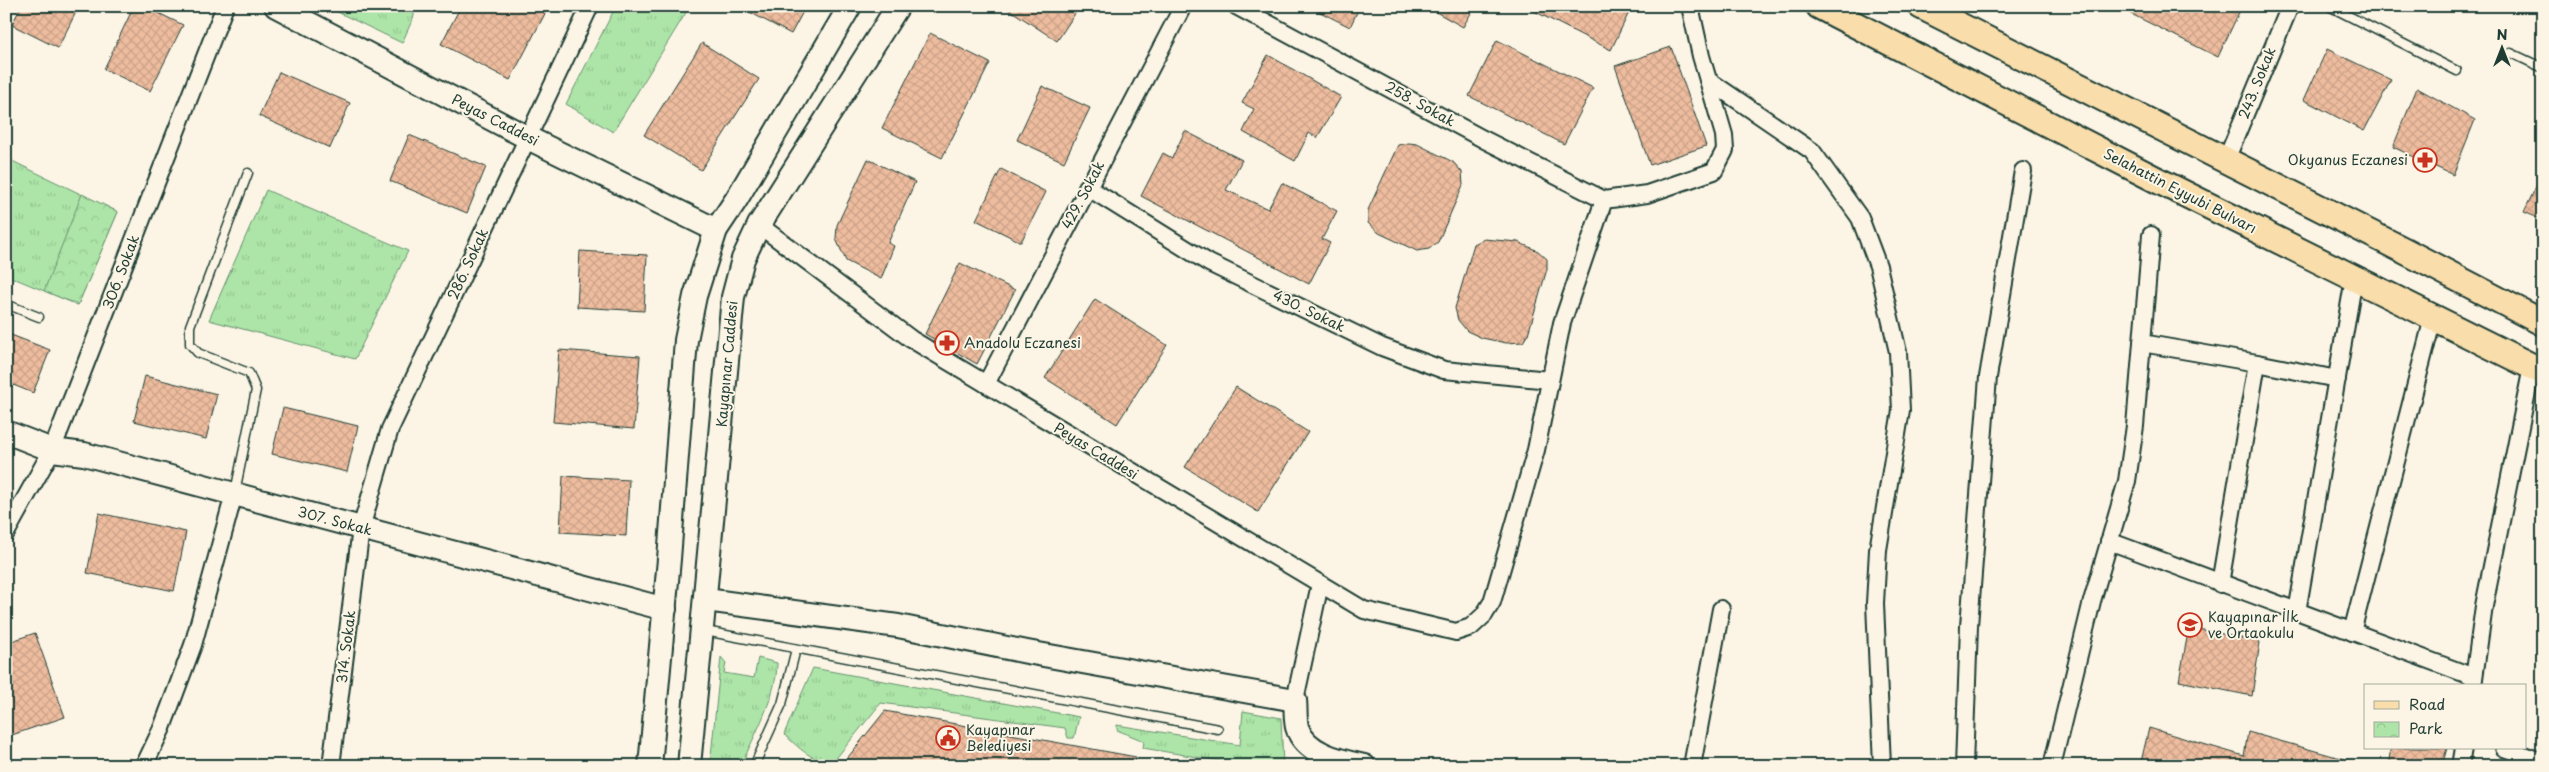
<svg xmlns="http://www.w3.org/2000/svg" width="2549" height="772" font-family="'Playpen Sans',sans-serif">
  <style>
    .grass { fill: url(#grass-tufts); stroke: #66916e }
    .park { fill: url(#park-crowns); stroke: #66916e }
    .building { fill: url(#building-cross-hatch); stroke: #1f3d34 }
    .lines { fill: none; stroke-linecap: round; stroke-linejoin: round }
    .lane-casing { stroke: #1f3d34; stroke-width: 11 }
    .street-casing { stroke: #1f3d34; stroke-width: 20 }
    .secondary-casing { stroke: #1f3d34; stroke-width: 26 }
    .primary-casing { stroke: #1f3d34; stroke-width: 29 }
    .lane { stroke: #fcf5e5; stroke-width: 8 }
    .street { stroke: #fcf5e5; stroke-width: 16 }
    .secondary { stroke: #fcf5e5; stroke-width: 22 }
    .primary { stroke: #f9ddab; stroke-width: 25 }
    .labels { text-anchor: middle; stroke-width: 4; stroke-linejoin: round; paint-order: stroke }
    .street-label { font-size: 14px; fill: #1f3d34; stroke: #fcf5e5 }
    .poi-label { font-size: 14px; fill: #1f3d34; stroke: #fcf5e5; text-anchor: start }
  </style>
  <defs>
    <pattern id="grass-tufts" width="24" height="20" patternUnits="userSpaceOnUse" patternTransform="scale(1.25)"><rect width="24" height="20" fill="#ade5a8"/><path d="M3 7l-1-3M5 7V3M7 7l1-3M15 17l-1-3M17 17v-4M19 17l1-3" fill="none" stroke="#94c591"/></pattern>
    <pattern id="park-crowns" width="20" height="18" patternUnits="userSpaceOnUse" patternTransform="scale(1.25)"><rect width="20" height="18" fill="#ade5a8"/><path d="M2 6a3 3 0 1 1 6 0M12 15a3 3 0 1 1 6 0" fill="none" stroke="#94c591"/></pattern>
    <pattern id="building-cross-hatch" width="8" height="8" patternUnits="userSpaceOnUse" patternTransform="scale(1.25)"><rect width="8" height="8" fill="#eebc9e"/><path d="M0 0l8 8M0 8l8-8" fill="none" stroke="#cca289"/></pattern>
  </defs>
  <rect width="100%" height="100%" fill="#fcf5e5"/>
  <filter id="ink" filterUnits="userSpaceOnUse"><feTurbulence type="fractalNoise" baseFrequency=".02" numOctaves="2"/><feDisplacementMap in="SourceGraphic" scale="10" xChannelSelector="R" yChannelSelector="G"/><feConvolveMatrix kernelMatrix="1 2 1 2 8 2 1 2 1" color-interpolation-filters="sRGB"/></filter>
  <g filter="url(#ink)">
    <g class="grass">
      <polygon points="325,6 414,6 414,16 402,43"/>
      <polygon points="616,6 690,6 613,132 566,104"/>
      <polygon points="6,158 118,212 78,305 6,275"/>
      <polygon points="266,190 408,251 355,359 209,320"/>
      <path d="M721,657L726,663L724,673L754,678L758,658L777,663C777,696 754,735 741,766H710Z"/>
      <path d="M813,668L1079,717L1074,738H1068L1065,728L881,703L833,762C812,762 799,748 784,734Z"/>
      <polygon points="1243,711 1281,718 1283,766 1250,766 1143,748 1144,741 1117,730 1117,725 1240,745"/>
    </g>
    <polygon class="park" points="82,194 118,212 78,305 44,291"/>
    <g class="building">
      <polygon points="21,6 79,6 58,48 12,25"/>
      <polygon points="134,6 144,6 183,25 150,91 104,69"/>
      <polygon points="461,6 549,6 510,80 441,44"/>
      <polygon points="738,6 806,6 791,34"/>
      <polygon points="1004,6 1080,6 1057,41"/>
      <polygon points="1308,6 1360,6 1350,27"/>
      <polygon points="1425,6 1475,6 1463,27"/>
      <polygon points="1524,6 1632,6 1611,50"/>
      <polygon points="2115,6 2242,6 2218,57"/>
      <polygon points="930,33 990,63 942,158 882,128"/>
      <polygon points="1497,40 1593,88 1564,144 1469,96"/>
      <polygon points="702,43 759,79 701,170 644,135"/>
      <polygon points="1671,47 1706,146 1650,165 1615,66"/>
      <polygon points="2327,49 2391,80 2364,131 2304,100"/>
      <polygon points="1268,55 1341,97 1317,138 1309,133 1295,161 1243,132 1254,109 1242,103"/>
      <polygon points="279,72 350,103 330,148 259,116"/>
      <polygon points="1042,86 1090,108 1064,162 1017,140"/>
      <polygon points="2417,88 2475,120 2453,175 2393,147"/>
      <polygon points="1185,131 1242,160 1226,190 1268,209 1282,183 1337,211 1322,239 1330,243 1309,284 1141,196 1163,153 1172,158"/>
      <polygon points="409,135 486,167 467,213 390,181"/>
      <polygon points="1409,143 1417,144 1453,162 1462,172 1463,185 1438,242 1429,249 1417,251 1379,233 1368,223 1368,210 1398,145"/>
      <polygon points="868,159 915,182 888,243 894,246 881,279 846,261 836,239 837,225"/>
      <polygon points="1001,169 1046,192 1021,242 976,220"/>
      <polygon points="2543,172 2543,220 2524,212"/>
      <polygon points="1484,239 1518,242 1538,251 1547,259 1547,269 1528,334 1523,342 1506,343 1482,338 1467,331 1458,320 1455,308 1474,244"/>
      <polygon points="580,251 647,255 644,311 577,307"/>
      <polygon points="960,263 1015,290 977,364 925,334"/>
      <polygon points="1095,299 1167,345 1117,424 1045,378"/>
      <polygon points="6,333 50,350 33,393 6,382"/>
      <polygon points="559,350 640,356 634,429 553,422"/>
      <polygon points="145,376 217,394 206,439 134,421"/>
      <polygon points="1236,387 1308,432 1258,512 1185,467"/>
      <polygon points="283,408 358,426 347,472 272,454"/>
      <polygon points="563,476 629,480 626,536 560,532"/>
      <polygon points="99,513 186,532 174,591 87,573"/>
      <polygon points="2189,627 2260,642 2252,696 2179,681"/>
      <polygon points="35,633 65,717 6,737 6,643"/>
      <polygon points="885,711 1136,757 1135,766 841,766"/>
      <polygon points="2149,728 2244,756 2248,732 2351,761 2350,766 2140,766"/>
      <polygon points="2391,748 2447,748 2442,766 2388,766"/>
    </g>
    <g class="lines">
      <g class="lane-casing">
        <g id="lane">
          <polyline points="2329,6 2457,71"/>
          <polyline points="2511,53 2543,68"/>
          <polyline points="6,304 39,317"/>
          <polyline points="235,492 256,390 249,373 198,353 190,344 190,326 248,173"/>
          <polyline points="705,631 1218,729"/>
          <polyline points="754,766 782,704 796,649"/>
        </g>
      </g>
      <g class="street-casing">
        <g id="street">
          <polyline points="1236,6 1483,139 1604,200"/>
          <polyline points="1708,80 1812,151 1860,218 1878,266 1898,352 1901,410 1878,550 1875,603 1882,766"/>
          <polyline points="2226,160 2290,6"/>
          <polyline points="1087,187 1209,263 1382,347 1444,370 1550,380"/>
          <polyline points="759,225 911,339 1364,610 1456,632 1471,627 1484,615 1492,602 1536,450 1562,323 1604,200 1647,194 1714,171 1725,150 1724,135 1701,56 1690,6"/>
          <polyline points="2142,343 2257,363 2220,584"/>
          <polyline points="2257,363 2337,379"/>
          <polyline points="986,384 1183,6"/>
          <polyline points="6,533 52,450 225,6"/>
          <polyline points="2109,541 2474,677"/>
          <polyline points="2297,612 2354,278"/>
          <polyline points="2352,632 2433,318"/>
          <polyline points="2473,686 2484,606 2532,367"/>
          <polyline points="1295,700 1320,584"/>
          <polyline points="2504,748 2543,762"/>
          <polyline points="144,766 162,728 193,645 234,494"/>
          <polyline points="331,766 361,528 390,429 590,6"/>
          <polyline points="1692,766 1721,609"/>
          <polyline points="1964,766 1969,626 1988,377 2023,171"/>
          <polyline points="2052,766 2092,601 2127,481 2135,426 2151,235"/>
          <polyline points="2460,766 2463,748"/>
        </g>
      </g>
      <g class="secondary-casing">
        <g id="secondary">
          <polyline points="276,6 528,138 716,230"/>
          <polyline points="6,432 52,450 84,454 665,609"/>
          <path d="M706,600L898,626L1027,652L1295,700C1296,709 1295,719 1297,727C1305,754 1341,761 1364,766"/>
          <polyline points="650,766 669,559 686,340 695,296 716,230 736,200 850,6"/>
          <polyline points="689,766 733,297 743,259 759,225 898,6"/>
        </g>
      </g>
      <g class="primary-casing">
        <g id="primary">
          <polyline points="1819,6 2155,179 2543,372"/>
          <polyline points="1921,6 2405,251 2543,323"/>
        </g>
      </g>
      <use href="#lane" class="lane"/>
      <use href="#street" class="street"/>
      <use href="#secondary" class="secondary"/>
      <use href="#primary" class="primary"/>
    </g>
  </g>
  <defs>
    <g id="pharmacy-ring" transform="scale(1.25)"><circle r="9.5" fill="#fcf5e5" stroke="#c8321e" stroke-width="1.5"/><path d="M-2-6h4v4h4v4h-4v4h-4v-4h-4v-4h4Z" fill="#c8321e"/></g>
    <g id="school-ring" transform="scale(1.25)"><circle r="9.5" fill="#fcf5e5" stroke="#c8321e" stroke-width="1.5"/><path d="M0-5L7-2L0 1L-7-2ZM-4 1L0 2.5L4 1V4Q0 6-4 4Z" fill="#c8321e"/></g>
    <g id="civic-ring" transform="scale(1.25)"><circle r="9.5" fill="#fcf5e5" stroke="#c8321e" stroke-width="1.5"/><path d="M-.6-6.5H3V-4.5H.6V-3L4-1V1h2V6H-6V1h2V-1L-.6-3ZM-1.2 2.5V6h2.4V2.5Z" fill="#c8321e"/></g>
  </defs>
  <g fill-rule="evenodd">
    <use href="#pharmacy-ring" x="2425" y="160"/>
    <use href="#pharmacy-ring" x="947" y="343"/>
    <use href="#school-ring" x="2190" y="625"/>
    <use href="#civic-ring" x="948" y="738"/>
  </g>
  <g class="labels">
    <g class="street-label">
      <text transform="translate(2257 83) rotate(-68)" y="5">243. Sokak</text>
      <text transform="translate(1420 104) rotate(29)" y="5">258. Sokak</text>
      <text transform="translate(495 120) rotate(27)" y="5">Peyas Caddesi</text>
      <text transform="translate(2180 191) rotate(27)" y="5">Selahattin Eyyubi Bulvarı</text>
      <text transform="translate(1083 195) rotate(-62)" y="5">429. Sokak</text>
      <text transform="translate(468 264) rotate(-65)" y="5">286. Sokak</text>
      <text transform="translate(121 272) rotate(-69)" y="5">306. Sokak</text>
      <text transform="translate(1309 311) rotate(26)" y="5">430. Sokak</text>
      <text transform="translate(727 364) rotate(-85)" y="5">Kayapınar Caddesi</text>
      <text transform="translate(1096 451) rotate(31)" y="5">Peyas Caddesi</text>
      <text transform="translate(335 521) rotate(15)" y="5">307. Sokak</text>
      <text transform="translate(346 647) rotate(-83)" y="5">314. Sokak</text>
    </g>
    <g class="poi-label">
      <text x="2408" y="165" text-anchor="end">Okyanus Eczanesi</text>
      <text x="964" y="348">Anadolu Eczanesi</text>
      <text x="2208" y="622">Kayapınar İlk<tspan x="2208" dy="16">ve Ortaokulu</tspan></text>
      <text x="966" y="735">Kayapınar<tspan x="966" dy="16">Belediyesi</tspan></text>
    </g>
  </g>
  <rect width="2549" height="772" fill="none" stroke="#fcf5e5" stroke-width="25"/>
  <rect x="12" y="12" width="2524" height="747" fill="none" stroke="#1f3d34" stroke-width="2" filter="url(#ink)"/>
  <rect x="2364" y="684" width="162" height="65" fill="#fcf5e5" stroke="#a4ab9e"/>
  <rect x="2374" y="701" width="25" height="8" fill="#f9ddab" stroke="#a4ab9e"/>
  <text x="2409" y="710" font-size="15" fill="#1f3d34">Road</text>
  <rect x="2374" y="722" width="25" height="15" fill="url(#park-crowns)" stroke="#a4ab9e"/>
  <text x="2409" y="734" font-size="15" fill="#1f3d34">Park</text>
  <g transform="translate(2502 48)" stroke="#fcf5e5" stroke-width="4" paint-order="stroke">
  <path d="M0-4L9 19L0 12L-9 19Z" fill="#1f3d34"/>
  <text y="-8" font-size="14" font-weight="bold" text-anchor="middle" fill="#1f3d34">N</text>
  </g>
</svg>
